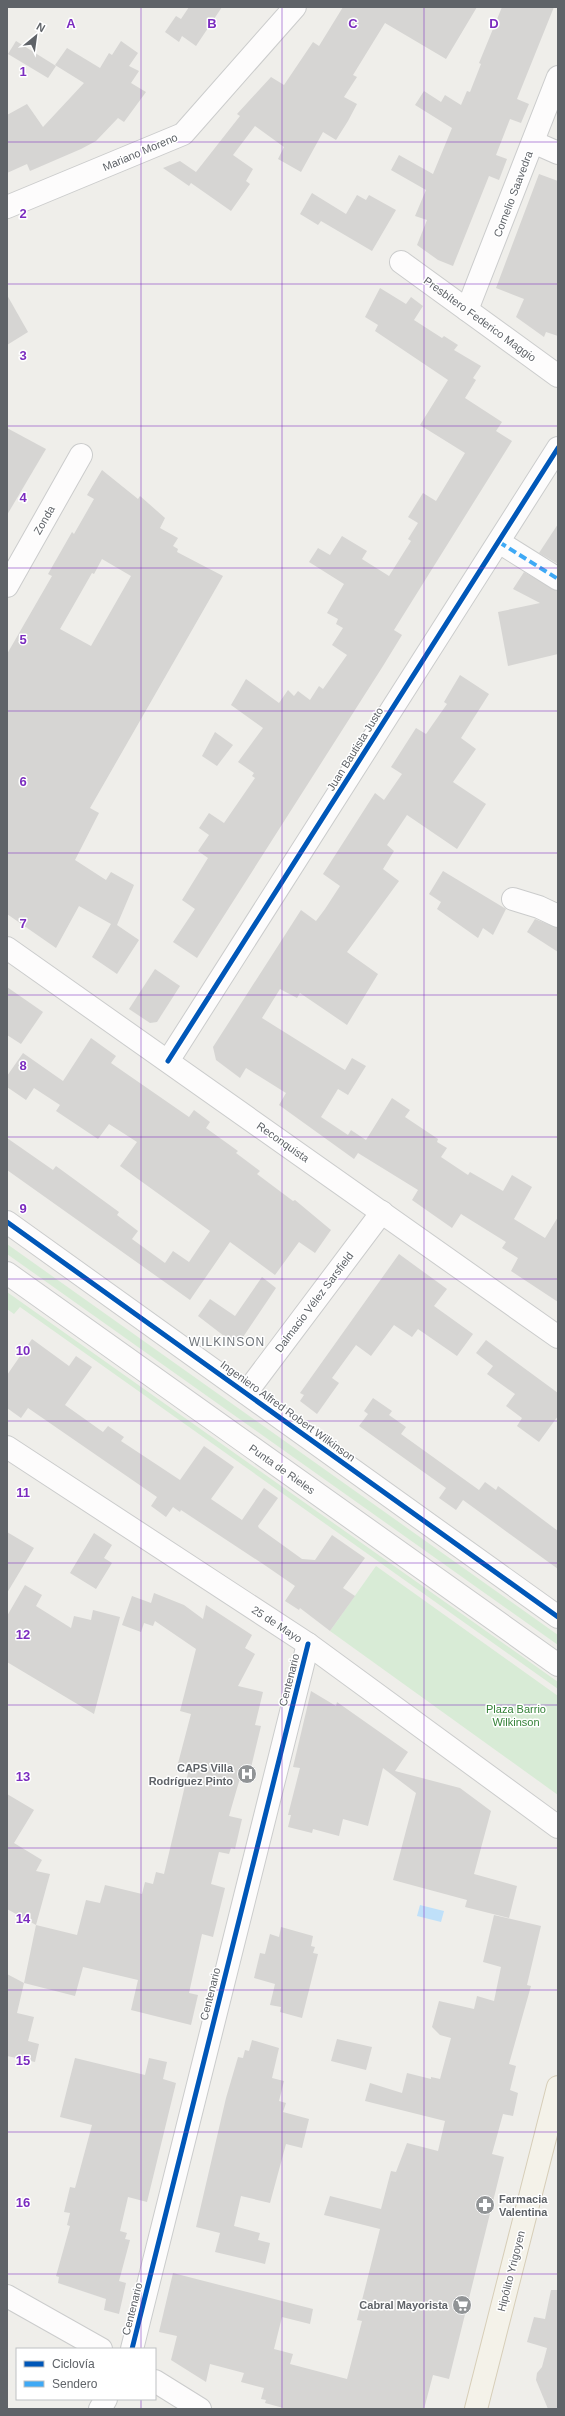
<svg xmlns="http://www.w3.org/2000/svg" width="565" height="2416" font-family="Arial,sans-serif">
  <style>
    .green { fill: #d8ebd6 }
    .water { fill: #bfe0f9 }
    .building { fill: #d6d5d3; fill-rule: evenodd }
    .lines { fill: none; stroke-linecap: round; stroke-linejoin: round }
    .minor-casing { stroke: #cbcccc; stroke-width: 24 }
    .major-casing { stroke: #d7ceb8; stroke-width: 24 }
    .minor { stroke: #fdfcfc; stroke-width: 22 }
    .major { stroke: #f4f2e9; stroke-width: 22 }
    .quiet { stroke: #3fa9f5; stroke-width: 4; stroke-dasharray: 8 4; stroke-linecap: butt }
    .cycleway-casing { stroke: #fff; stroke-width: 8 }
    .cycleway { stroke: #0057b8; stroke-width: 5 }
    .grid { fill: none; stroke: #7b2cbf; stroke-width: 1; stroke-opacity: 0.55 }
    .labels { text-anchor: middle; stroke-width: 3; stroke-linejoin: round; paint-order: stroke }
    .street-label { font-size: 11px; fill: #5f6368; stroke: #fff }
    .park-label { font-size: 11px; fill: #348238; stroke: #fff }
    .poi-label { font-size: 11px; font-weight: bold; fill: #5f6368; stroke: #fff; text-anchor: end }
    .neighbourhood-label { font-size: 12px; letter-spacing: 1px; fill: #70757a; stroke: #fff }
    .grid-label { font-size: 13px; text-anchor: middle; font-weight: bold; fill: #7b2cbf; stroke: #fff; stroke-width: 3; stroke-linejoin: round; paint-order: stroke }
  </style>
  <rect width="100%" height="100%" fill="#efeeea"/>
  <g class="green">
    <polygon points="7,1244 558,1635 558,1645 7,1254"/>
    <polygon points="7,1292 558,1682 558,1689 20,1307 14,1314 7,1309"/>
    <polygon points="376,1566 558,1696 558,1795 330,1631"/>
  </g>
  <polygon class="water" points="420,1905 444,1911 441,1922 417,1916"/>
  <g class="building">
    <polygon points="189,7 222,7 196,46 182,36 179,42 165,32 176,16 181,19"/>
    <polygon points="343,7 477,7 446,59 385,23 353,75 357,77 344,97 357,104 348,121 336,140 323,132 301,172 278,159 284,147 255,126 233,155 253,169 246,181 250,184 231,211 191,183 189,186 163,168 180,161 196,172 240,116 237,114 271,77 284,85 313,42 319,46"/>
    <polygon points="502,7 554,7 517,99 529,104 521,123 510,119 496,155 507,159 499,180 489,176 453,266 438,260 417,245 427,220 415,216 426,190 391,170 399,155 433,174 452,128 415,105 424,91 441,102 445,95 461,105 467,91 470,92 481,64 479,63"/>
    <polygon points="16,41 56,66 48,78 8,54"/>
    <polygon points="121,41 138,53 129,66 139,71 131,83 146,92 124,122 118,118 96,141 81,149 30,171 27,164 7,173 7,115 27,104 43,127 84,83 55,65 67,48 100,68 109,53 112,55"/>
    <polygon points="539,174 558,181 558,336 546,332 544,337 516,317 524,299 496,288"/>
    <polygon points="312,193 346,214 357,195 366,200 369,195 396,210 372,251 321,221 318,225 300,214"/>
    <polygon points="380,288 406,304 411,297 423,306 414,320 442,338 444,336 458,345 454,350 481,366 473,378 476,380 465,398 502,422 496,431 512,441 394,630 402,635 383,666 197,958 173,942 195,909 182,900 208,858 198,851 209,835 199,828 209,813 224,823 255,778 252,776 254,773 238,762 263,728 231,705 246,679 279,703 288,690 294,696 298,691 310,700 319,686 323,689 347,655 332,645 343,628 336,624 338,619 327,613 344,584 309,562 318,548 330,555 342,536 367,551 362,559 389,576 411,541 408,539 418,523 408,517 423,493 436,501 465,453 420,425 448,380 375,331 378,325 365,317"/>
    <polygon points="7,295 28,332 7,345"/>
    <polygon points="7,428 46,449 7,515"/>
    <path d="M102,470L138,499L140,496L165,518L160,528L178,538L173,546L178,549L177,552L223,576L90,808L99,813L75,860L106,880L111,872L134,885L117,925L139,940L117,974L92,957L111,924L79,906L56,948L7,914V654L52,576L48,574L72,532L74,534L94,499L87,495ZM102,559L131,576L91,646L60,629L92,573L94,574Z"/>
    <polygon points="558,524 558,564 539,553"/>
    <polygon points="524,572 558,591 558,654 508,666 498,612 540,603 513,589"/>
    <polygon points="460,675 489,694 461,738 476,749 453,782 486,804 457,849 407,815 387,845 394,851 383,869 399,881 347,952 378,974 347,1025 300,993 297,998 280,989 262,1018 345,1070 352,1058 366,1066 348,1095 338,1089 321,1117 348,1135 351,1130 366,1140 392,1098 410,1110 405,1117 438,1139 437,1142 447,1148 441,1157 468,1175 470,1172 503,1191 512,1175 532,1187 514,1219 545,1238 558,1217 558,1302 511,1271 518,1258 502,1248 506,1242 461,1214 452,1228 412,1200 418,1190 358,1153 354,1159 279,1105 286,1093 246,1068 240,1078 216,1060 213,1047 301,910 316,921 325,909 340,886 323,874 375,793 384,800 402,774 391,767 416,728 426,734 447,704 444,702"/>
    <polygon points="215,732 233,745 217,766 202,756"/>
    <polygon points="443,871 506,909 493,935 483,928 478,938 437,909 441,902 429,894"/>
    <polygon points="535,919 558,928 558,952 527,932"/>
    <polygon points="155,969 180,986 157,1022 150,1023 129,1009"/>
    <polygon points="7,987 43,1012 21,1044 7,1035"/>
    <polygon points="91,1038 116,1056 111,1063 189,1117 194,1110 210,1122 206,1128 238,1151 236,1153 260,1171 257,1174 293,1201 295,1200 331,1230 315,1253 299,1242 275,1275 230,1242 190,1300 7,1170 7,1138 53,1170 56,1166 119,1212 117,1215 138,1231 132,1239 165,1263 173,1251 189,1262 210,1231 120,1166 137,1142 109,1124 98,1139 56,1111 60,1105 34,1088 26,1100 7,1087 7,1076 23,1053 63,1081"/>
    <polygon points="399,1254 447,1289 434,1306 473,1334 457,1356 418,1329 412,1337 394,1325 371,1356 356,1345 332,1378 339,1383 317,1414 300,1401 304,1395 300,1393"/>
    <polygon points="262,1277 276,1288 237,1346 198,1316 210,1299 235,1316"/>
    <polygon points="32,1339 69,1366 76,1356 92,1367 65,1405 103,1432 108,1426 124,1437 121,1441 180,1480 204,1446 234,1467 211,1499 242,1520 264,1488 278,1498 258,1526 259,1528 302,1559 315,1560 332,1535 365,1558 343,1588 355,1596 330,1631 300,1608 299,1610 285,1601 295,1586 266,1566 181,1510 180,1512 173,1507 166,1517 151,1506 157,1497 28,1408 21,1418 7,1408 7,1375"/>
    <polygon points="486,1340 558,1393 558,1416 539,1442 517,1426 522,1418 506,1406 515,1394 487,1374 493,1366 476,1353"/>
    <polygon points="373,1398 392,1411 389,1415 406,1427 401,1434 479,1490 485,1482 496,1490 498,1486 558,1531 558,1569 463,1500 456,1510 439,1498 446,1488 359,1426 368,1414 364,1411"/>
    <polygon points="7,1532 34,1548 7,1593"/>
    <polygon points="94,1533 112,1545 104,1558 112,1563 96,1589 70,1573"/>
    <polygon points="25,1585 42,1595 36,1606 71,1628 74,1616 91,1620 93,1610 120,1617 94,1714 7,1662 7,1616"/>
    <polygon points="154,1593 184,1605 203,1619 206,1605 252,1635 245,1648 255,1654 238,1686 263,1692 255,1725 261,1726 248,1780 240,1778 229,1816 242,1819 235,1849 231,1848 229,1854 219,1852 211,1884 225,1888 213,1937 202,1934 189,1993 198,1995 191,2025 131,2010 138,1980 83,1967 75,1996 24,1983 36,1925 77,1935 86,1900 100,1903 105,1885 142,1894 145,1882 153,1884 156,1872 164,1874 188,1773 176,1771 191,1714 180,1711 196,1649 155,1621 153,1626 144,1623 141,1632 122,1625 132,1596 151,1603"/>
    <polygon points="311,1691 336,1706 337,1702 408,1752 395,1771 460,1788 491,1811 474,1874 517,1886 509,1918 465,1907 467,1900 393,1880 416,1793 383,1768 368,1826 343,1819 339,1836 313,1829 312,1833 288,1827 291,1815 288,1815 300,1768 293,1767"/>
    <polygon points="7,1794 34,1810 14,1843 42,1860 36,1871 50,1874 36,1925 7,1909"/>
    <polygon points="494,1915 541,1926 527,1985 531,1986 509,2064 516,2066 510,2090 518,2093 513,2116 503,2114 492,2154 504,2157 449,2379 433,2375 424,2409 287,2409 265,2403 266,2400 261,2399 264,2388 241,2382 244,2373 210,2364 206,2382 171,2360 177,2336 159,2332 173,2273 313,2309 310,2324 282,2317 274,2349 293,2354 290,2364 347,2379 362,2321 357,2320 380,2229 324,2215 330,2196 381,2209 391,2171 396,2172 407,2143 438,2151 445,2121 365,2101 370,2083 402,2093 407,2073 431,2079 431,2077 440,2079 451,2038 440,2035 432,2027 439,2001 474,2009 477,1996 494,2001 501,1967 483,1962"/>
    <polygon points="281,1927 313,1936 311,1946 315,1947 313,1953 318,1954 302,2018 280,2012 281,2007 270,2005 275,1984 254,1978 260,1953 265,1954 270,1934 279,1937"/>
    <polygon points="7,1974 24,1983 17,2013 34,2017 28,2041 39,2044 35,2062 7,2056"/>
    <polygon points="337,2039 372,2047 366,2070 331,2061"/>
    <polygon points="252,2040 279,2048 272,2078 284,2081 279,2101 286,2103 283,2112 309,2119 302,2148 286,2144 270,2203 241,2196 234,2226 260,2233 258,2240 270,2243 265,2264 215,2252 220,2233 196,2227 226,2098 238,2057 243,2058 245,2050 249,2051"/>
    <polygon points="75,2058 145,2075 149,2058 167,2062 163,2079 176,2083 147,2202 128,2197 120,2231 127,2233 125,2239 130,2240 119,2281 126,2283 119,2314 104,2310 106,2299 58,2283 59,2277 56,2276 70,2226 67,2225 70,2213 64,2212 70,2187 75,2188 92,2125 60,2117"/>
    <polygon points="551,2290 558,2290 558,2409 548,2409 536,2380 537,2373 542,2367 547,2348 527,2342 534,2317 545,2319"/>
  </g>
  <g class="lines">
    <g class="minor-casing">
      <g id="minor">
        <polyline points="533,142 558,153"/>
        <polyline points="7,207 183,134 295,7"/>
        <polyline points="401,262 558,376"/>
        <polyline points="467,310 558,77"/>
        <polyline points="499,542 558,579"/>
        <polyline points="7,586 81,455"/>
        <polyline points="513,899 539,907 558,916"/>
        <polyline points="7,948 558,1337"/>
        <polyline points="168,1061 558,448"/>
        <polyline points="7,1222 558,1617"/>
        <polyline points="7,1273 558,1665"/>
        <polyline points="246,1393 382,1212"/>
        <polyline points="7,1447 308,1644 558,1827"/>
        <polyline points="7,2296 101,2349"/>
        <polyline points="132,2349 308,1644"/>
        <polyline points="155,2381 200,2409"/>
        <polyline points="100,2409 106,2399"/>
      </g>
    </g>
    <g class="major-casing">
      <polyline id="major" points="476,2409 558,2087"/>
    </g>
    <use href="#minor" class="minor"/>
    <use href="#major" class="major"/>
    <polyline class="quiet" points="499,542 558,579"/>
    <g class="cycleway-casing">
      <g id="cycleway">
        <polyline points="168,1061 558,448"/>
        <polyline points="7,1222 558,1617"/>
        <polyline points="132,2349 308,1644"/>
      </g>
    </g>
    <use href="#cycleway" class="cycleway"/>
  </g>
  <path class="grid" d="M141,7V2349M282,7V2409M424,7V2409M7,142H558M7,284H558M7,426H558M7,568H558M7,711H558M7,853H558M7,995H558M7,1137H558M7,1279H558M7,1421H558M7,1563H558M7,1705H558M7,1848H558M7,1990H558M7,2132H558M7,2274H558M141,2399V2409"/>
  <defs>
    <g id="hospital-disc" transform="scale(1)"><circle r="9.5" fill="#919496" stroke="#fff"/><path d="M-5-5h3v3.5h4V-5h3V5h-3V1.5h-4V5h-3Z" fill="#fff"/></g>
    <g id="pharmacy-disc" transform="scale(1)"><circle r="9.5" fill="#919496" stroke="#fff"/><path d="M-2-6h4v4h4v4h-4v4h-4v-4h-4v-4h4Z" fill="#fff"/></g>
    <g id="supermarket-disc" transform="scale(1)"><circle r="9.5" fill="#919496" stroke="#fff"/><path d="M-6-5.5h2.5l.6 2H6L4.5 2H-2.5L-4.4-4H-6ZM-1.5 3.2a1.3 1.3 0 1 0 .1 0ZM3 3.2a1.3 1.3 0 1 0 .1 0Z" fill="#fff"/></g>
  </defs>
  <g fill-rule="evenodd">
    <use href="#hospital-disc" x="247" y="1774"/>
    <use href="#pharmacy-disc" x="485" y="2205"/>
    <use href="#supermarket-disc" x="462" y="2305"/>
  </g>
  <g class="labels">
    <g class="street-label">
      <text transform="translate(140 152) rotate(-23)" y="4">Mariano Moreno</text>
      <text transform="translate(513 194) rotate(-69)" y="4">Cornelio Saavedra</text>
      <text transform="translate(480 319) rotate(36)" y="4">Presbítero Federico Maggio</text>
      <text transform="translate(44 520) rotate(-60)" y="4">Zonda</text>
      <text transform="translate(355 749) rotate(-58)" y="4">Juan Bautista Justo</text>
      <text transform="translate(283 1142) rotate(35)" y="4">Reconquista</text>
      <text transform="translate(314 1302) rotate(-53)" y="4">Dalmacio Vélez Sarsfield</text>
      <text transform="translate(288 1411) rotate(36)" y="4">Ingeniero Alfred Robert Wilkinson</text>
      <text transform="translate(282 1469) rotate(35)" y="4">Punta de Rieles</text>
      <text transform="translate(277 1624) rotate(33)" y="4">25 de Mayo</text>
      <text transform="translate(289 1680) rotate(-76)" y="4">Centenario</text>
      <text transform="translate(210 1994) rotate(-76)" y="4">Centenario</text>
      <text transform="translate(511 2271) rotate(-76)" y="4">Hipólito Yrigoyen</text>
      <text transform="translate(132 2309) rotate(-76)" y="4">Centenario</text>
    </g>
    <g class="park-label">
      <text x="516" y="1713">Plaza Barrio<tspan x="516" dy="13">Wilkinson</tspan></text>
    </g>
    <g class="poi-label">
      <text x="233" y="1772">CAPS Villa<tspan x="233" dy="13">Rodríguez Pinto</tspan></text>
      <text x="499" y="2203" text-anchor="start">Farmacia<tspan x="499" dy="13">Valentina</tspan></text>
      <text x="448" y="2309">Cabral Mayorista</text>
    </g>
    <g class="neighbourhood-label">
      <text x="227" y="1346">WILKINSON</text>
    </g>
  </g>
  <g class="grid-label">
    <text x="71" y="28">A</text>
    <text x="212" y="28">B</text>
    <text x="353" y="28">C</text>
    <text x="494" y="28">D</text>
    <text x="23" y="76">1</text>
    <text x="23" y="218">2</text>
    <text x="23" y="360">3</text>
    <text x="23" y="502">4</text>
    <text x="23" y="644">5</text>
    <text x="23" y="786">6</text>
    <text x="23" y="928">7</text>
    <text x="23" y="1070">8</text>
    <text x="23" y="1213">9</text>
    <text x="23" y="1355">10</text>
    <text x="23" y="1497">11</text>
    <text x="23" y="1639">12</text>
    <text x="23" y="1781">13</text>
    <text x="23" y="1923">14</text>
    <text x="23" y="2065">15</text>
    <text x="23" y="2207">16</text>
  </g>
  <rect width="565" height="2416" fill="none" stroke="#5f6368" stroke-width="16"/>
  <rect x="16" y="2348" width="140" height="52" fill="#ffffff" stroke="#bfc1c3"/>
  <rect x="24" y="2361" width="20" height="6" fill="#0057b8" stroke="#bfc1c3"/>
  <text x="52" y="2368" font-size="12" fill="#5f6368">Ciclovía</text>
  <rect x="24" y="2381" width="20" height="6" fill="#3fa9f5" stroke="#bfc1c3"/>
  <text x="52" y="2388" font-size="12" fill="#5f6368">Sendero</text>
  <g transform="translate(36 36) rotate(29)" stroke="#ffffff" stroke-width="3" paint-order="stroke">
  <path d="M0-3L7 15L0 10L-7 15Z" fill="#5f6368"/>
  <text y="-6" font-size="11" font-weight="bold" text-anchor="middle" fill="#5f6368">N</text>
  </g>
</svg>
